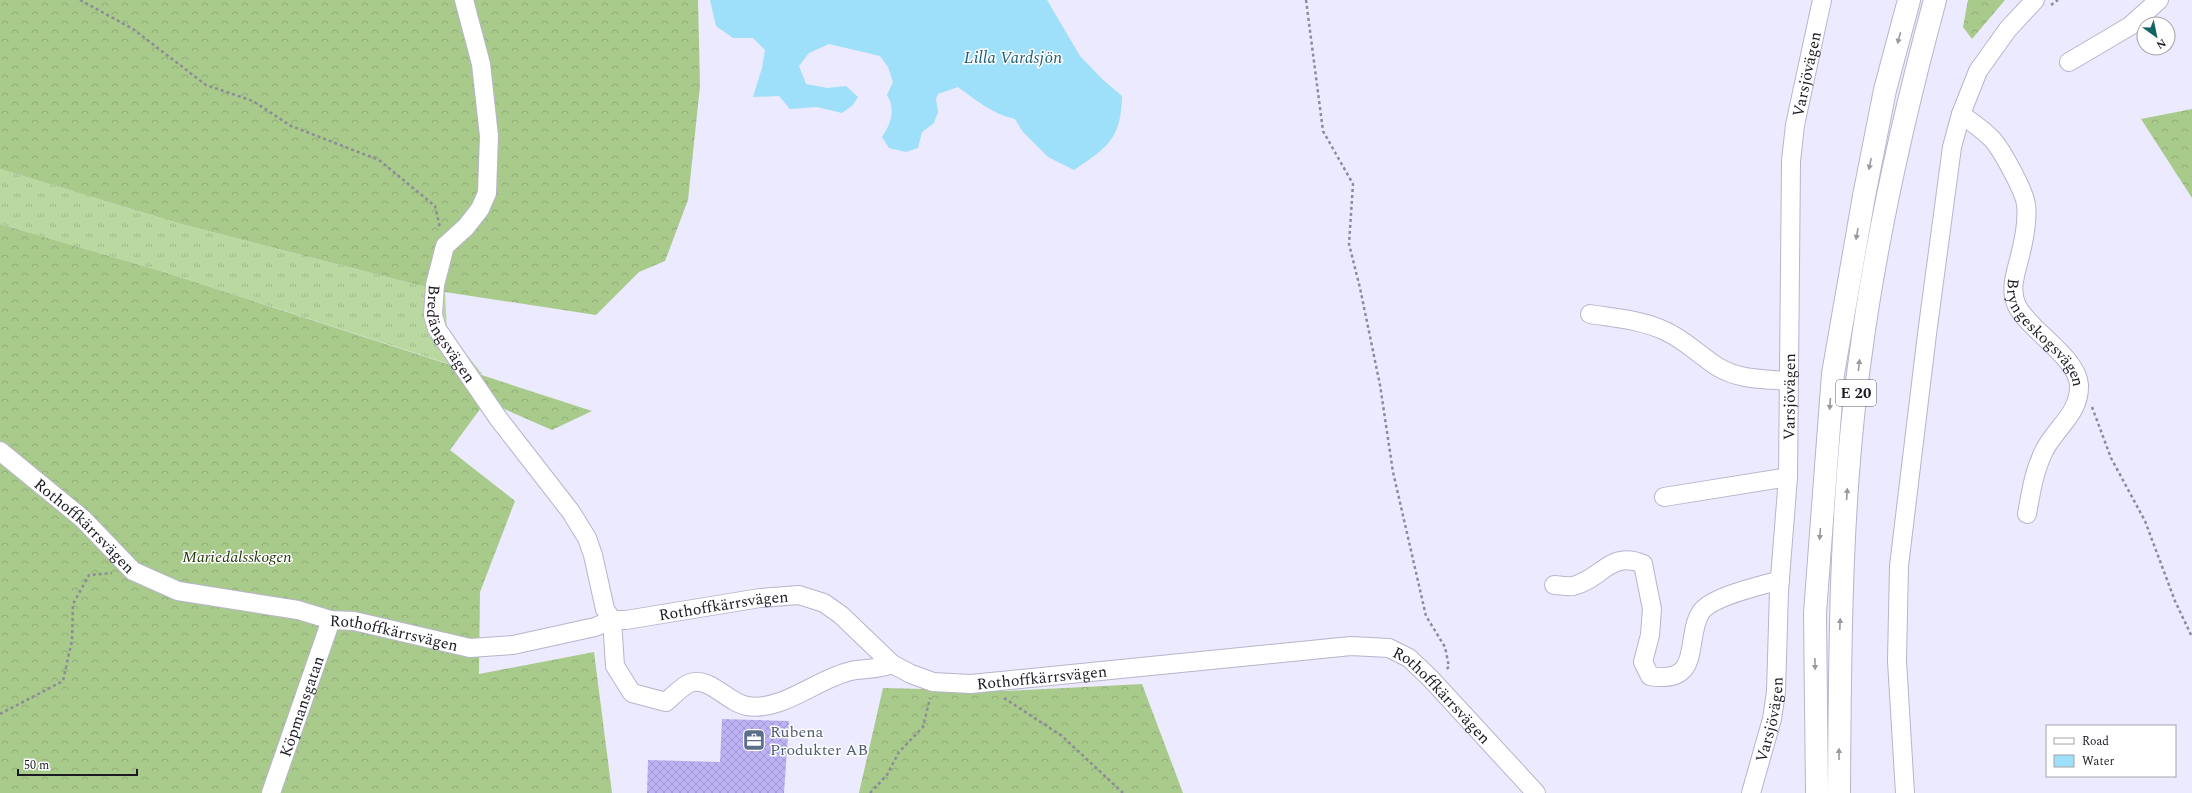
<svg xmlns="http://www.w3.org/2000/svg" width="2192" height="793" font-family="Spectral,serif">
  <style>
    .grass { fill: url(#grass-tufts) }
    .forest { fill: url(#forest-crowns) }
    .water { fill: #9edff9 }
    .building { fill: url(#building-cross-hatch) }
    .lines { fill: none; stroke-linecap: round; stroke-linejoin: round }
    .minor-casing { stroke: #b7b4cc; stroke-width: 20 }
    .highway-casing { stroke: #b7b4cc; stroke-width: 24 }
    .path { stroke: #8d8b9a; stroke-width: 2.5; stroke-dasharray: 3 3; stroke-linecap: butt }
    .minor { stroke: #fff; stroke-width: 18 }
    .highway { stroke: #fff; stroke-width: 22 }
    .oneway { fill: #99989c }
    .labels { text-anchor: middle; stroke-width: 3; stroke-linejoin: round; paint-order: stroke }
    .shield { fill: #fff; stroke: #605f66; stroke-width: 1 }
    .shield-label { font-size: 15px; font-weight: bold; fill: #1c1b24 }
    .street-label { font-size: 16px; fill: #1c1b24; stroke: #fff }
    .park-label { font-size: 16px; font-style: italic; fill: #22370a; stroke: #fff }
    .service-label { font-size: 16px; fill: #4e5e75; stroke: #fff; text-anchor: start }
    .water-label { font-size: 17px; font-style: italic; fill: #1b5d74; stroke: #fff }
  </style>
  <defs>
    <pattern id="grass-tufts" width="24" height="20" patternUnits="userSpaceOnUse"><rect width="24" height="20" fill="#bad9a0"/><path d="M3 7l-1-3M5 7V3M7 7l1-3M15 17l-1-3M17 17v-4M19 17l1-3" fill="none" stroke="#9fba8a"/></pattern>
    <pattern id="forest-crowns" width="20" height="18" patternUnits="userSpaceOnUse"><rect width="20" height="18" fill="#a8ca8b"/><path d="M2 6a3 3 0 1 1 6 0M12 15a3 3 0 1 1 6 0" fill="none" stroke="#90ad78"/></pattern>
    <pattern id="building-cross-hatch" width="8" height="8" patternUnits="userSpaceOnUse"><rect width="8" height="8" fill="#bdb2f4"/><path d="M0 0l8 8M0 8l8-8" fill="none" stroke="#a298d1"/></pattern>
  </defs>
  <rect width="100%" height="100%" fill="#eceafe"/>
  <polygon class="grass" points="0,169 181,224 445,292 447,330 483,375 161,271 0,224"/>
  <g class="forest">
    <polygon points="0,0 698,0 700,86 688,200 665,261 639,272 596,315 445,292 181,224 0,169"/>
    <polygon points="1968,0 2005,0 1972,39 1963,27"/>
    <polygon points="2192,109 2192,198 2141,119"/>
    <polygon points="0,224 161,271 592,411 552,430 486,401 450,450 515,501 480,592 479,674 594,652 612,793 0,793"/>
    <polygon points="1142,684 1183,793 859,793 883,688 1005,691"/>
  </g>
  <path class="water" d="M710,0H1047L1080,56L1102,79L1122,96C1121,139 1108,147 1074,170L1048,157L1023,132L1015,119C992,114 976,100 958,87L938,94L936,99L938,112L934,123L922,132L918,148L906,152L889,148L882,137C891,124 896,109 887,95L893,82L888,67L880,56L829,44L809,53L799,66L806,84L827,88L846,86L858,97L853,105L842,113L817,107L790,109L779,96L753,97L762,68L765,50L753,38H733L716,26Z"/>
  <polygon class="building" points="722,719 789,721 784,793 647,793 648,760 720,762"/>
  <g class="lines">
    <g class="minor-casing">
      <g id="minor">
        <path id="s1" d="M464,0L481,64L489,136L487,193L480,209L466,227L445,246L435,285L433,315L437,329L498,418L571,512L587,538L593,555L605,609L612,620L615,666L632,693L666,702C672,697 682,686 690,683C710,676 728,703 747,706C782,712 818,678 851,671C865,668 878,670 892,664"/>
        <polyline points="2069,62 2130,26 2159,0"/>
        <path id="s2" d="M1961,114C1971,122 1982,129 1991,138C2001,148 2025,192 2026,205C2028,221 2024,240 2020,256C2016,272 2009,290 2017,306C2031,332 2077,357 2079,385C2080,414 2055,428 2044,451C2034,471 2031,492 2027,514"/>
        <path d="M1590,314C1615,318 1642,320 1665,331C1684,339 1700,356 1718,367C1739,380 1765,379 1789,381"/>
        <path id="s3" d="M0,451L83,519L133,571L178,591L298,610L331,620L354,621L470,648L513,645L595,627L612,620H626L760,598L799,595L824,603L841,615L892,664L911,674L933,682L971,684L1351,646L1389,648L1409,658L1430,678L1536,793"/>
        <polyline points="1664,497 1788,477"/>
        <path d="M1554,585C1560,585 1567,587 1573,586C1602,579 1610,550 1643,564L1652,609L1650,635L1643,662L1650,676C1704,685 1684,638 1701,612C1712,596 1761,586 1780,580"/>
        <path id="s4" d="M271,793L331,620"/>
        <path id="s5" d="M1751,793L1772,719L1776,692L1779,591L1788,477L1791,161L1795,125L1822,0"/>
        <polyline points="1905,793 1897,661 1899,566 1927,334 1952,147 1961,114 1978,71 2008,29 2035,0"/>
      </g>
    </g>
    <g class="highway-casing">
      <g id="highway">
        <polyline points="1817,793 1815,613 1833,374 1864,196 1885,90 1909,0"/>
        <path d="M1839,793C1840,648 1840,502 1860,359C1876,237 1903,118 1935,0"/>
      </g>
    </g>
    <g class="path">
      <polyline points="80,0 133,29 206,85 253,101 291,126 379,160 435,206 440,228"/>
      <polyline points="1306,0 1323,131 1353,184 1349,244 1360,288 1380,385 1393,472 1426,616 1445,647 1449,667 1445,670"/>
      <polyline points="2051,5 2058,0"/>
      <polyline points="2092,407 2111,458 2145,521 2175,601 2192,637"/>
      <polyline points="1004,698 1062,736 1123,793"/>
      <polyline points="0,714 63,681 72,640 73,604 89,575 112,573"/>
      <polyline points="870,793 887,775 899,752 923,727 930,698"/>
    </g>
    <use href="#minor" class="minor"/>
    <use href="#highway" class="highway"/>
  </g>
  <defs><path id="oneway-solid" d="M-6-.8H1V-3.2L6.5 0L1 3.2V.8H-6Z"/></defs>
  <g class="oneway">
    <use href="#oneway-solid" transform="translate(1899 38) rotate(105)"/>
    <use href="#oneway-solid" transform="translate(1870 164) rotate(101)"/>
    <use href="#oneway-solid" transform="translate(1857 234) rotate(100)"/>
    <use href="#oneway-solid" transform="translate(1859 365) rotate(-84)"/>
    <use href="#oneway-solid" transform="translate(1830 404) rotate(94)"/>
    <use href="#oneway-solid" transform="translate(1847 494) rotate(-86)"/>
    <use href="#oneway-solid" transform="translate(1820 534) rotate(94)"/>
    <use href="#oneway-solid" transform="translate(1840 624) rotate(-88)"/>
    <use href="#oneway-solid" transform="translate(1815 664) rotate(89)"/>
    <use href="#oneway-solid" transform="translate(1839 754) rotate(-90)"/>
  </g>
  <defs>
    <g id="office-square" transform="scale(1.15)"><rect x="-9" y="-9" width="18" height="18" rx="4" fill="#5c6f8a" stroke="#fff"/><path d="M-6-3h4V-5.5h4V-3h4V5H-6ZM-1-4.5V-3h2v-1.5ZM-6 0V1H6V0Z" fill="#fff"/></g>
  </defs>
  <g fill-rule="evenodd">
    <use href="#office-square" x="754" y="740"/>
  </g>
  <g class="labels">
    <rect class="shield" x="1836" y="380" width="40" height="26" rx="3"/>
    <g class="shield-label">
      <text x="1856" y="398">E 20</text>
    </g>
    <g class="street-label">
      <text dy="6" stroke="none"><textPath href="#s5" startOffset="724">Varsjövägen</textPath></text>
      <text dy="6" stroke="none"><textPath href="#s1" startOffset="358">Bredängsvägen</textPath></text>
      <text dy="6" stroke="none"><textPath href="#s2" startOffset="255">Bryngeskogsvägen</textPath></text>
      <text dy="6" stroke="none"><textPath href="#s5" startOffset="400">Varsjövägen</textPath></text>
      <text dy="6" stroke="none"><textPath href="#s3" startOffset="113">Rothoffkärrsvägen</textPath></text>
      <text dy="6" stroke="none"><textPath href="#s3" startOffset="785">Rothoffkärrsvägen</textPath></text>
      <text dy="6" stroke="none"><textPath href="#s3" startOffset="449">Rothoffkärrsvägen</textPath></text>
      <text dy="6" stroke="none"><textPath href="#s3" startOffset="1133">Rothoffkärrsvägen</textPath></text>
      <text dy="6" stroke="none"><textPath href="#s3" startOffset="1553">Rothoffkärrsvägen</textPath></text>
      <text dy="6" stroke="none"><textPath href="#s4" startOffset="92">Köpmansgatan</textPath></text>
      <text dy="6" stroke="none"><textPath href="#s5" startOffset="76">Varsjövägen</textPath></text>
    </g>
    <g class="park-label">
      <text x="237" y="562">Mariedalsskogen</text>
    </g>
    <g class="service-label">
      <text x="770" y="737">Rubena<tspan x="770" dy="18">Produkter AB</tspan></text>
    </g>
    <g class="water-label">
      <text x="1013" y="63">Lilla Vardsjön</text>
    </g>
  </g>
  <rect x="2046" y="725" width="130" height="52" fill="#ffffff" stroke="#a4a4a7"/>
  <rect x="2054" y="738" width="20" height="6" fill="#ffffff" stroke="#a4a4a7"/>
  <text x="2082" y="745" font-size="12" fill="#1c1b24">Road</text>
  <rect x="2054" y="755" width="20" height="12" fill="#9edff9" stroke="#a4a4a7"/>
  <text x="2082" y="765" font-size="12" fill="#1c1b24">Water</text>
  <g transform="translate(2156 36) rotate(147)"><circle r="19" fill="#ffffff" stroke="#a4a4a7"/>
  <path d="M0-3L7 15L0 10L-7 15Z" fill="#146463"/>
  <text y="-6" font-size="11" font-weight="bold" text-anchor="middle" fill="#1c1b24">N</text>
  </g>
  <path d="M18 769v6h119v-6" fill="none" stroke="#1c1b24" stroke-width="2"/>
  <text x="24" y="769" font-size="12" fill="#1c1b24" stroke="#ffffff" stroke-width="3" paint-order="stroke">50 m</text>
</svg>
